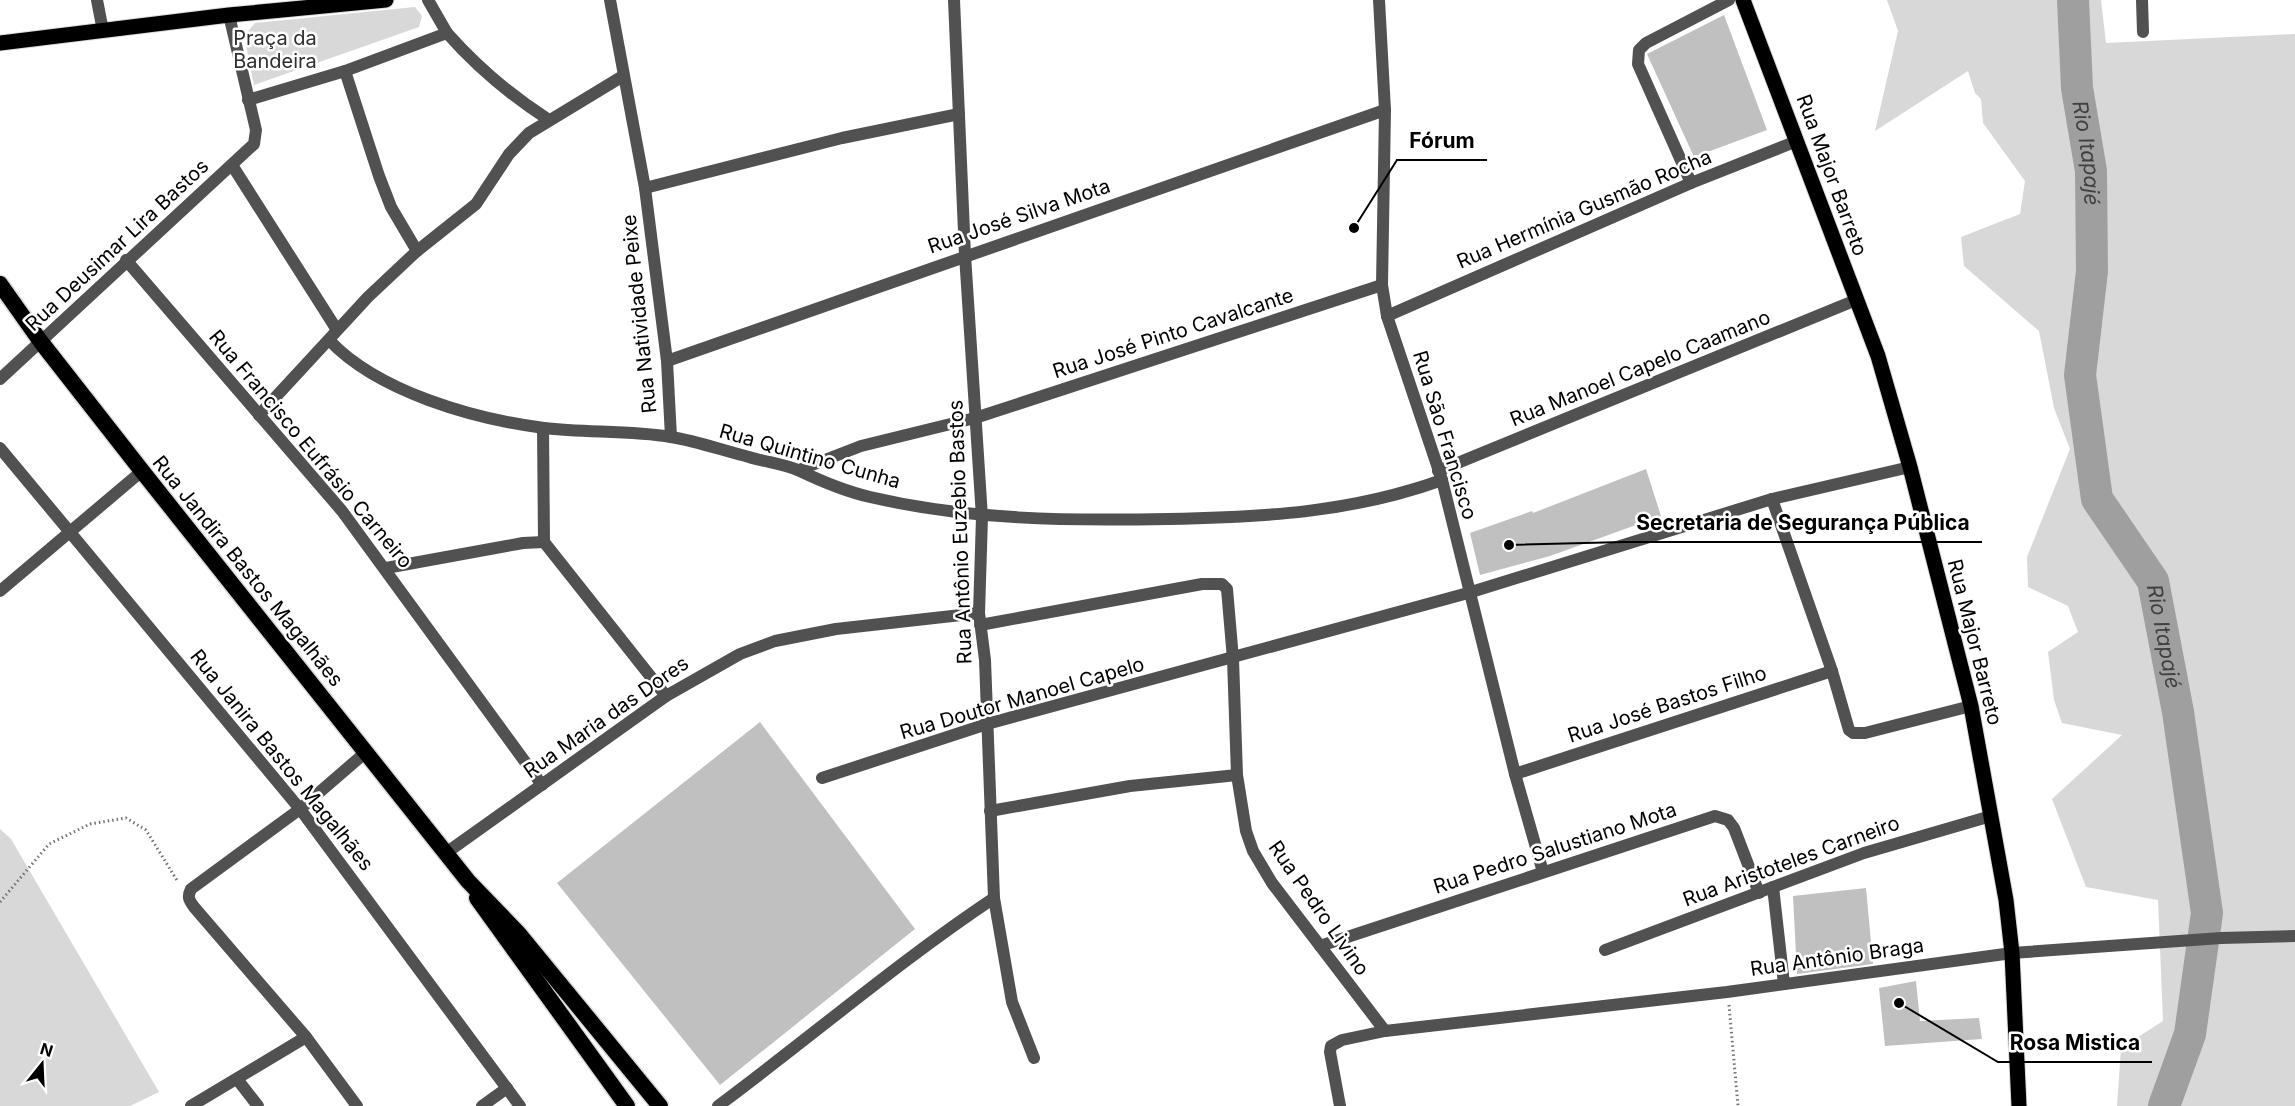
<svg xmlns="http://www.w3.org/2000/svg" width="2295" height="1106" font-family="Inter,sans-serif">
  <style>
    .green { fill: #d8d8d8 }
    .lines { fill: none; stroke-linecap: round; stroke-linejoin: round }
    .river { stroke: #9f9f9f; stroke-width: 32 }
    .building { fill: #c0c0c0 }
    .primary-casing { stroke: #dbdbdb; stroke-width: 17 }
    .trunk-casing { stroke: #dbdbdb; stroke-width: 19 }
    .path { stroke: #737373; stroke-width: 3; stroke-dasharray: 1.5 3; stroke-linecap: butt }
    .minor { stroke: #515151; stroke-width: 12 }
    .tertiary { stroke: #515151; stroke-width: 12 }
    .primary { stroke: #000; stroke-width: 15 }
    .trunk { stroke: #000; stroke-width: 16 }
    .labels { text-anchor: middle; stroke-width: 5; stroke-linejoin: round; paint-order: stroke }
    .park-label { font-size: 20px; fill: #2f2f2f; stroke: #fff }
    .street-label { font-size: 20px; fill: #000; stroke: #fff }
    .water-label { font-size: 21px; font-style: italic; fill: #404040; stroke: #fff }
    .leader { fill: none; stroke: #000; stroke-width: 2 }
    .callout-dot { fill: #000; stroke: #fff; stroke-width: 2 }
    .callout-label { font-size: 21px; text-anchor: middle; font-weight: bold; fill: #000; stroke: #fff; stroke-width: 5; stroke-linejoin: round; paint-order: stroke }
  </style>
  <rect width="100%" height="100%" fill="#fff"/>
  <g class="green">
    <polygon points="1887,0 2101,0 2106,43 2295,34 2295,1106 2117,1106 2121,1048 2163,1021 2158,900 2086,887 2052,799 2122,735 2062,723 2054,700 2048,652 2078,632 2068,606 2028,587 2027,557 2070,449 2054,408 2039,331 1964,266 1961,237 2020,214 2025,181 1983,123 1981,99 1975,93 1968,71 1875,131 1898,31"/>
    <polygon points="415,7 422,16 419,27 254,85 244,36 255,23"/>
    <polygon points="0,829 11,839 159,1092 130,1106 0,1106"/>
  </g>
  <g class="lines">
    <path class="river" id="s1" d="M2073,0L2077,88L2091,171L2092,271L2080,375L2097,499L2153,581L2178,712L2207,913L2190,1034L2164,1106"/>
  </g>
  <g class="building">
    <polygon points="1724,15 1767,130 1694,157 1647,54"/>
    <polygon points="1646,469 1661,516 1550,556 1480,575 1470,533 1532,511 1533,513"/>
    <polygon points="760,722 915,929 720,1085 557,883"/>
    <polygon points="1866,888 1873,964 1797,974 1793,896"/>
    <polygon points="1916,981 1920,1021 1979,1018 1982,1039 1885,1046 1879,988"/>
  </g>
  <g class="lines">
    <g class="primary-casing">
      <g id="primary">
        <polyline points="1743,0 1878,356 1910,467 1971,706 2006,900 2012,953 2019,1106"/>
        <polyline points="0,43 229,15 386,0"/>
      </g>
    </g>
    <g class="trunk-casing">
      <g id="trunk">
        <polyline points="0,284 41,342 142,471 468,881 519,934 660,1106"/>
        <polyline points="477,898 627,1106"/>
      </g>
    </g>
    <g class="path">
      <polyline points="0,902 49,844 90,824 126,818 146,830 178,882"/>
      <polyline points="1729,1005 1738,1106"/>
    </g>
    <g class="minor">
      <polyline points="97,0 103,31"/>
      <polyline points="610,0 645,188 667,361 671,437"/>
      <polyline points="954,0 965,255 982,517 979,613 985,660 994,898 1012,1002 1034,1058"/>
      <polyline points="1379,0 1385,110 1382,285 1387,316 1442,480 1515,774 1543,872"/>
      <polyline points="2142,0 2143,32"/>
      <path d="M447,33C478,68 510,95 549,120"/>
      <polyline points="345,71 379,176 391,207 417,251"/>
      <polyline points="248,100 345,71 447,33 428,0"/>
      <polyline points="232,165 337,330"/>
      <polyline points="1691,183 1638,64 1639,50 1646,43 1729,0"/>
      <polyline points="645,188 842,138 959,114"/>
      <polyline points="126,260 342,511 542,785"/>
      <polyline points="1387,316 1691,183 1797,141"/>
      <path d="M329,340C378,392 474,419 544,428C586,433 630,430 671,437C697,441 724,451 749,457C765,462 785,464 800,471C823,482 844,491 870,497C969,520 1067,521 1168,519C1264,517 1350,513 1442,480"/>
      <polyline points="667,361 1385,110"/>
      <polyline points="0,379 254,144 256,130 229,15"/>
      <polyline points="259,415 368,297 417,251 476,204 509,154 529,133 623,76"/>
      <polyline points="543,428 544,542"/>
      <polyline points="0,448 300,809 520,1106"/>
      <polyline points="799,470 861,446 975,418 1382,285"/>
      <polyline points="1438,471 1856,300"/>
      <polyline points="1772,499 1832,671 1849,730 1853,733 1865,733 1971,706"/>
      <polyline points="386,568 523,543 544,542 666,696"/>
      <polyline points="0,591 142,471"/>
      <polyline points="980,625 1202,584 1222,584 1227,589 1233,659 1237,775 1246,831 1253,851 1272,883 1385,1031"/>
      <polyline points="1515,774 1832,671"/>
      <polyline points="822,778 987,724 1468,593 1772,499 1910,467"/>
      <polyline points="990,811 1130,786 1237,775"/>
      <polyline points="446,853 666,696 740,654 775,641 836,629 979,613"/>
      <polyline points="1773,887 1784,984"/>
      <polyline points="1320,946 1715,816 1728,820 1734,828 1759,893"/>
      <polyline points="1605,950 1864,853 1991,816"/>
      <polyline points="237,1079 258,1106"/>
      <polyline points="191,1106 306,1037"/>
      <path d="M357,1106L306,1037L194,907C189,900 187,897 191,889L300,809L366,752"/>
      <polyline points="482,1106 507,1088"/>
      <path d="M718,1106C811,1037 898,962 994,898"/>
      <polyline points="1340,1106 1330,1052 1331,1046 1342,1040 1385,1031 1727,992 2012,953"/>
    </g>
    <polyline class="tertiary" points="2012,953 2221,938 2295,936"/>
    <use href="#primary" class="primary"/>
    <use href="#trunk" class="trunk"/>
  </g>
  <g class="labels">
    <g class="park-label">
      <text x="275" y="45">Praça da<tspan x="275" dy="23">Bandeira</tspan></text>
    </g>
    <g class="street-label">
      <text transform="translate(1832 175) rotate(70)" y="7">Rua Major Barreto</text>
      <text transform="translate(1584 209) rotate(-23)" y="7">Rua Hermínia Gusmão Rocha</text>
      <text transform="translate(1019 216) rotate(-19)" y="7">Rua José Silva Mota</text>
      <text transform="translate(117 245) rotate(-43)" y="7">Rua Deusimar Lira Bastos</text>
      <text transform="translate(639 314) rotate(-96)" y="7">Rua Natividade Peixe</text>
      <text transform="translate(1173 333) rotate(-18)" y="7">Rua José Pinto Cavalcante</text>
      <text transform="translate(1640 368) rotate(-22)" y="7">Rua Manoel Capelo Caamano</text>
      <text transform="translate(1445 435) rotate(73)" y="7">Rua São Francisco</text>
      <text transform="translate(311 449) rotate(50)" y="7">Rua Francisco Eufrásio Carneiro</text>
      <text transform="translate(810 456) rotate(16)" y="7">Rua Quintino Cunha</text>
      <text transform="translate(960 532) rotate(-92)" y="7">Rua Antônio Euzebio Bastos</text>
      <text transform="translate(248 571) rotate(51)" y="7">Rua Jandira Bastos Magalhães</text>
      <text transform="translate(1975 642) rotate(76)" y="7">Rua Major Barreto</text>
      <text transform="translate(1022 698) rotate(-16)" y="7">Rua Doutor Manoel Capelo</text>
      <text transform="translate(1667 704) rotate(-18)" y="7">Rua José Bastos Filho</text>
      <text transform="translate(606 717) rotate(-35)" y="7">Rua Maria das Dores</text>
      <text transform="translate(282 760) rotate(51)" y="7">Rua Janira Bastos Magalhães</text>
      <text transform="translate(1555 848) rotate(-18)" y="7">Rua Pedro Salustiano Mota</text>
      <text transform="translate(1791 861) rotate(-20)" y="7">Rua Aristoteles Carneiro</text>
      <text transform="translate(1319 908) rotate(55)" y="7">Rua Pedro Livino</text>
      <text transform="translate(1837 957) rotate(-8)" y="7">Rua Antônio Braga</text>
    </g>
    <g class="water-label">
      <text dy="7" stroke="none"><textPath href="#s1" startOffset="154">Rio Itapajé</textPath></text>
      <text dy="7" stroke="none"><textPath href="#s1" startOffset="658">Rio Itapajé</textPath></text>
    </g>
  </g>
  <path class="leader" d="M1354 228L1397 160H1487M1509 545L1624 542H1982M1899 1003L1998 1062H2152"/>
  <g class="callout-dot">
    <circle cx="1354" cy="228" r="6"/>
    <circle cx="1509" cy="545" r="6"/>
    <circle cx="1899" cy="1003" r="6"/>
  </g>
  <g class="callout-label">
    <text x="1442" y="148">Fórum</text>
    <text x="1803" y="530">Secretaria de Segurança Pública</text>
    <text x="2075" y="1050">Rosa Mistica</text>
  </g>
  <g transform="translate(42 1064) rotate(18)" stroke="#ffffff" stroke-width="4.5" paint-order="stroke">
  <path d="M0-4.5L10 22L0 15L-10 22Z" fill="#000000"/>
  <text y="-9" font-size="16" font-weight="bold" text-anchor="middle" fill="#000000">N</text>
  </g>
</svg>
